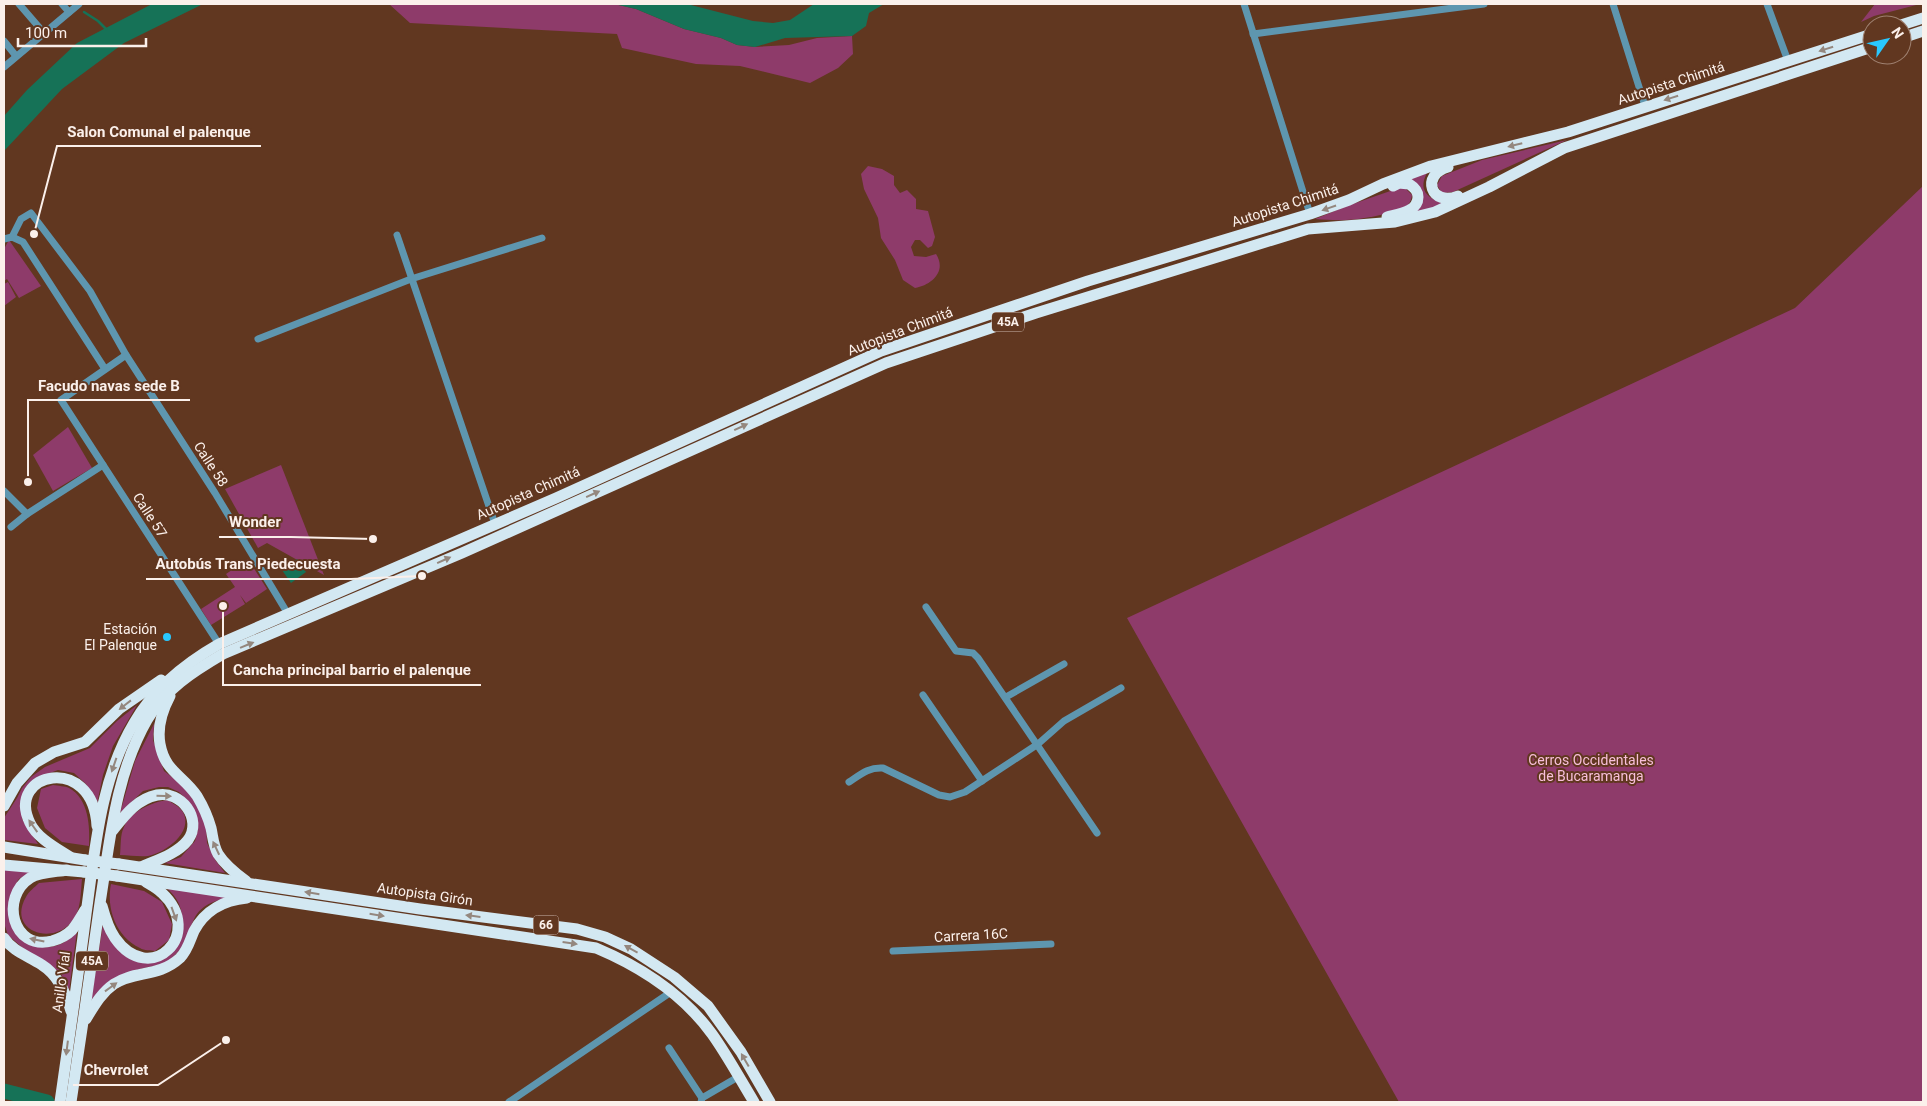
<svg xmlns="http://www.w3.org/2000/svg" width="1927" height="1106" font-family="Roboto,sans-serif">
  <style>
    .green { fill: #8e3b6a }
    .water { fill: #167257 }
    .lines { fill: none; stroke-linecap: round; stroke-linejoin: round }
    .stream { stroke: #167257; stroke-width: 2.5 }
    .river { stroke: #167257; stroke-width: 15 }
    .minor { stroke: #5e96af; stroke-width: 7 }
    .trunk { stroke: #d3e8f2; stroke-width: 11 }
    .trunk-bridge { stroke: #d3e8f2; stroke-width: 11 }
    .oneway { fill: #94877e }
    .poi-dot { fill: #29c8ff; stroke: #613720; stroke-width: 2 }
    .labels { text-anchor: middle; stroke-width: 4; stroke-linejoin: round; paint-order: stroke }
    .shield { fill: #613720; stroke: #cdb8ae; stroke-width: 1 }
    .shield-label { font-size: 12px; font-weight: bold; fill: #fbf0eb }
    .street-label { font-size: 14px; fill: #fbf0eb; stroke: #613720 }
    .poi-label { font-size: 14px; fill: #fbf0eb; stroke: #613720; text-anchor: end }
    .park-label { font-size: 14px; fill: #f8bfdb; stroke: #613720 }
    .leader { fill: none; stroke: #fbf0eb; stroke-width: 2 }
    .callout-dot { fill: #fbf0eb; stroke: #613720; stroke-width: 2 }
    .callout-label { font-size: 15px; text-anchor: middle; font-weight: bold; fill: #fbf0eb; stroke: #613720; stroke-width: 4; stroke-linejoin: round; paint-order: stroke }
  </style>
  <rect width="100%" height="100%" fill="#613720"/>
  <g class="green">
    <polygon points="389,4 614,4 636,9 684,29 721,38 737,45 755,47 789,45 817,38 852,36 853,54 838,68 810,83 740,66 696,64 622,48 617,34 410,23"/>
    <polygon points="1875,4 1920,4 1874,16 1861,22"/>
    <polygon points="1567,140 1453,192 1442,193 1437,185 1442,176 1482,160"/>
    <path d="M868,166L882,169L894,176V185L900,193L907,190L916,199V209L928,211L935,237L932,246L928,248L920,240H915L911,247L914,256L926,257L936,254C947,271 932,285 915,288L903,280L895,260L881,238L878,218L864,189L861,174Z"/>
    <path d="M1428,171C1417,190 1427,198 1445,204L1411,215L1420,203L1407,178Z"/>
    <polygon points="1923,186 1923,1102 1399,1102 1127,618 1795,308"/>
    <path d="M1399,188H1405L1412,195C1411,203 1407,207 1400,210C1366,219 1350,222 1315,219L1347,206Z"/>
    <polygon points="9,240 41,286 19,298 7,279 4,281 4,249"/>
    <polygon points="8,282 16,297 4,306 4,284"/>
    <polygon points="68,427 92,468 53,491 33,455"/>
    <polygon points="281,465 324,575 267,543 258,548 225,489"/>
    <polygon points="248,559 267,589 246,603 240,595 245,604 211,625 201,609 235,587 226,574"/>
    <polygon points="137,705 113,746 103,775 97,804 86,784 74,773 58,770 39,777 23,797 22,819 38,844 4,840 4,818 17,798 22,788 31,777 45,767 90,748 117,721"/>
    <polygon points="156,720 154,725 153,740 164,771 184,786 196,804 206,825 207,843 216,861 225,873 165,863 181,857 195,841 198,829 188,801 179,792 168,787 159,787 143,791 120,813 135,761"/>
    <path d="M53,785C58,786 65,786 69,788C89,799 90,827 89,846L62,842L45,828L37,808L41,789Z"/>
    <path d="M168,800C173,804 179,806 183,812C194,832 165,853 148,856C139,857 129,855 120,855C121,847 120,834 124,827C131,811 152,802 168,800Z"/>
    <path d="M4,870L35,871C30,874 22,876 18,880C0,913 22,962 63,943C68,940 73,935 77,931L69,991L60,972L24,949L8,935L4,923Z"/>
    <path d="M82,879C81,889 81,900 78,910C65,950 4,935 26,897C28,892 35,887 39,883Z"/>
    <path d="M111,884L144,891L162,902L172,924L169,940L155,951C151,950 144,951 140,948C116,937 106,908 111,884Z"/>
    <path d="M168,889L231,897C179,907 201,932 173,957C166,964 158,965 149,967C121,973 108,978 91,1001L103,924L125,956L135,961L147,962L183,928C182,910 181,902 168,889Z"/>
  </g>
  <g class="water">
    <polygon points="152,4 203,4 124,43 62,89 4,151 4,116 27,90 77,43"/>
    <polygon points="614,4 687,4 753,21 773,23 790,20 814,4 884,4 869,13 866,26 852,36 785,38 755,47 737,45 721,38 684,29 636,9"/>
    <polygon points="297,559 306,572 291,583 282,570"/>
  </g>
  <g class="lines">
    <g class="stream">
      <polyline points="71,4 72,4"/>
      <polyline points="84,12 98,21 106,29"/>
    </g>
    <polyline class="river" points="4,1091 47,1102"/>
    <g class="minor">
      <polyline points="19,4 44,33"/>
      <polyline points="62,4 69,12"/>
      <polyline points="1244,4 1310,214"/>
      <polyline points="1613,4 1645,106"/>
      <polyline points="1767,4 1788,61"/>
      <polyline points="1253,34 1484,4"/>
      <polyline points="4,41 16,56"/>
      <polyline points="4,67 79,4"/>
      <polyline points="397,235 495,524"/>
      <polyline points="12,237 21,219 31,213 90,291 126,355 215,493 288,614"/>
      <polyline points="4,239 12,237 23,242 105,369"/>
      <polyline points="258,339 411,279 542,238"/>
      <polyline points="126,355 61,400 219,644"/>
      <polyline points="4,491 27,514"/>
      <polyline points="11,527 27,514 103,465"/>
      <polyline points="926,607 956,651 973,653 978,658 1097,833"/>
      <polyline points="923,695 982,781"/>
      <polyline points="1006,697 1064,664"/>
      <path d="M849,782C861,774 869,767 883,768L939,795L950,797L965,792L1038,744L1064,721L1121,688"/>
      <polyline points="893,951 1051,944"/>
      <polyline points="669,1048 702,1098 701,1102"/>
      <polyline points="702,1098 738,1077"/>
      <polyline points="509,1102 671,992"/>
    </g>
    <g class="trunk">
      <polyline points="1901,25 1923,18"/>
      <polyline points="1902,38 1923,31"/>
      <path d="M1448,167C1420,175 1431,207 1458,196"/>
      <path d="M1387,217C1398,214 1418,212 1418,197C1418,191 1414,187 1409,184L1399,183L1393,186"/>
      <path d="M170,696C162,711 157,727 160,744C165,772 183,775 197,796C203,806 208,817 211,828C213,837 213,845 218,854C225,865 235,873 246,881"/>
      <polyline points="4,806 17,783 35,763 54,752 85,742 119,709 161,680"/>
      <path d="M113,830C125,815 137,799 157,795C181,790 203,819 188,840C177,854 157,860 141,867"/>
      <polyline points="4,847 85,860"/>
      <path d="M70,857C56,848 37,838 30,823C5,772 93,753 97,826"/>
      <polyline points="119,864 420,909 577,929 605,937 631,949 674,977 708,1006 741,1052 770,1102"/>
      <polyline points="4,865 84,872"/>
      <path d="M67,870C56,872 40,872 30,878C0,897 12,951 52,941C59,939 67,935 72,930C77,924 81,917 85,910"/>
      <path d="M117,876L596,948C641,967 683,994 712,1034C727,1055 740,1079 754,1102"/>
      <path d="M102,906C105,917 108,928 115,938C150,988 206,934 162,893C157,888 151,885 146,882"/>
      <path d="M4,938C13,952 29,956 42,965C58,975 66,993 71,1011"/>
      <path d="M86,1019C94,1006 101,993 114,984C135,970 158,978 180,958C188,950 190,940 194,931C205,910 225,900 247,898"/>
      <path d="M60,1102C69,1039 78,977 86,914C95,850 100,780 134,723C154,688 184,664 219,644L556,498L881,351L1088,281L1310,214L1349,200L1383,184L1431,166L1568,132L1872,34"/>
      <path d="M71,1102C81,1036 91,969 100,903C110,841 115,776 147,720C164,690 194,671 223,654L462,553L886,363L1036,313L1308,229L1395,222L1435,212L1489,187L1564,148L1872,47"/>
    </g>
    <g class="trunk-bridge">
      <polyline points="85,860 119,864"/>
      <polyline points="84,872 117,876"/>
    </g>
  </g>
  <defs><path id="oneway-solid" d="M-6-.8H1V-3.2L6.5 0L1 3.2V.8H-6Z" transform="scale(1.25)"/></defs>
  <g class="oneway">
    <use href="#oneway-solid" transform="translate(1826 49) rotate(162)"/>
    <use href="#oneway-solid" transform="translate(1671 98) rotate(162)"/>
    <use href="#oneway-solid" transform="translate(1515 145) rotate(166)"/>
    <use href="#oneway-solid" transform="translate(1329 208) rotate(161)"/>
    <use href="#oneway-solid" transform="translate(741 427) rotate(-25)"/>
    <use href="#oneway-solid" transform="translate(593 494) rotate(-24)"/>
    <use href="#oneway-solid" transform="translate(444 560) rotate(-24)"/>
    <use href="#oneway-solid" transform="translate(247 645) rotate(-22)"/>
    <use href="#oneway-solid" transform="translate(125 705) rotate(142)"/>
    <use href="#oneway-solid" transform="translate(114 765) rotate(109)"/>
    <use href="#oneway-solid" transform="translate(164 796) rotate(1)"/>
    <use href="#oneway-solid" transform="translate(33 826) rotate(-125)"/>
    <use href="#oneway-solid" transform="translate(216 848) rotate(-115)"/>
    <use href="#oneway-solid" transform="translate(312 893) rotate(-171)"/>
    <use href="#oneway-solid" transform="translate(174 914) rotate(70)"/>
    <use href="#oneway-solid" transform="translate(377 915) rotate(9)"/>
    <use href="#oneway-solid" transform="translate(473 916) rotate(-173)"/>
    <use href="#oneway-solid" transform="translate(37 940) rotate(-168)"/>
    <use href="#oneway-solid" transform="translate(570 943) rotate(8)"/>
    <use href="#oneway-solid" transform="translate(631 949) rotate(-151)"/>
    <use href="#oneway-solid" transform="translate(111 987) rotate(-36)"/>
    <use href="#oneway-solid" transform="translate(67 1048) rotate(97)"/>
    <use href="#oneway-solid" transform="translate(745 1060) rotate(-120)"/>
  </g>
  <circle class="poi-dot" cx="167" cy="637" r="5"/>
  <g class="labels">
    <g class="shield">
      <rect x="992" y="312.5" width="32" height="19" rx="4"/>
      <rect x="533.5" y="915.5" width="25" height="19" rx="4"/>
      <rect x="76" y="951.5" width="32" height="19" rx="4"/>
    </g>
    <g class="shield-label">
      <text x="1008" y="326">45A</text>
      <text x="546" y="929">66</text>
      <text x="92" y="965">45A</text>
    </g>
    <g class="street-label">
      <text transform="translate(1671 83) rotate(-18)" y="5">Autopista Chimitá</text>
      <text transform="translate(1285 205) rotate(-18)" y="5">Autopista Chimitá</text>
      <text transform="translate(900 331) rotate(-21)" y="5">Autopista Chimitá</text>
      <text transform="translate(211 464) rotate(57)" y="5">Calle 58</text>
      <text transform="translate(528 493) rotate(-24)" y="5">Autopista Chimitá</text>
      <text transform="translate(150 515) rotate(57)" y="5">Calle 57</text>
      <text transform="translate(425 894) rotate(8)" y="5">Autopista Girón</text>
      <text transform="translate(971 935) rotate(-3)" y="5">Carrera 16C</text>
      <text transform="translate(61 982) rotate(-82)" y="5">Anillo Víal</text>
    </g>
    <g class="poi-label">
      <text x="157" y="634">Estación<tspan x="157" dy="16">El Palenque</tspan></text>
    </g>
    <g class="park-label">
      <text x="1591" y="765">Cerros Occidentales<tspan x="1591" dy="16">de Bucaramanga</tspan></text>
    </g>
  </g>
  <path class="leader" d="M34 234L57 146H261M28 482L28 400H190M373 539L291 537H219M422 576L351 579H146M223 606L223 685H481M226 1040L158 1085H73"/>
  <g class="callout-dot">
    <circle cx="34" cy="234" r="5"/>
    <circle cx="28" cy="482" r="5"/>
    <circle cx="373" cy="539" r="5"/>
    <circle cx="422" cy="576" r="5"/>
    <circle cx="223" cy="606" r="5"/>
    <circle cx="226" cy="1040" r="5"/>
  </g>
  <g class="callout-label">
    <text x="159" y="137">Salon Comunal el palenque</text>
    <text x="109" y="391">Facudo navas sede B</text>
    <text x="255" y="527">Wonder</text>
    <text x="248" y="569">Autobús Trans Piedecuesta</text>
    <text x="352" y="675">Cancha principal barrio el palenque</text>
    <text x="116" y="1075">Chevrolet</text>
  </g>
  <rect width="1927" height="1106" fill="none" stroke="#fbf0eb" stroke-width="10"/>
  <g transform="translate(1887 40) rotate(56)"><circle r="24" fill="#613720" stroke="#9f8171"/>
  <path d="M0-4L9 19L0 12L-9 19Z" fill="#29c8ff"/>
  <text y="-8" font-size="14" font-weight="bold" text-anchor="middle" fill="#fbf0eb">N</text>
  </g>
  <path d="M18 38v8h128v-8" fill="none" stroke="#fbf0eb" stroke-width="2.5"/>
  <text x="25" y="38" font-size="15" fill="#fbf0eb" stroke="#613720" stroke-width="4" paint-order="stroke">100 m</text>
</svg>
